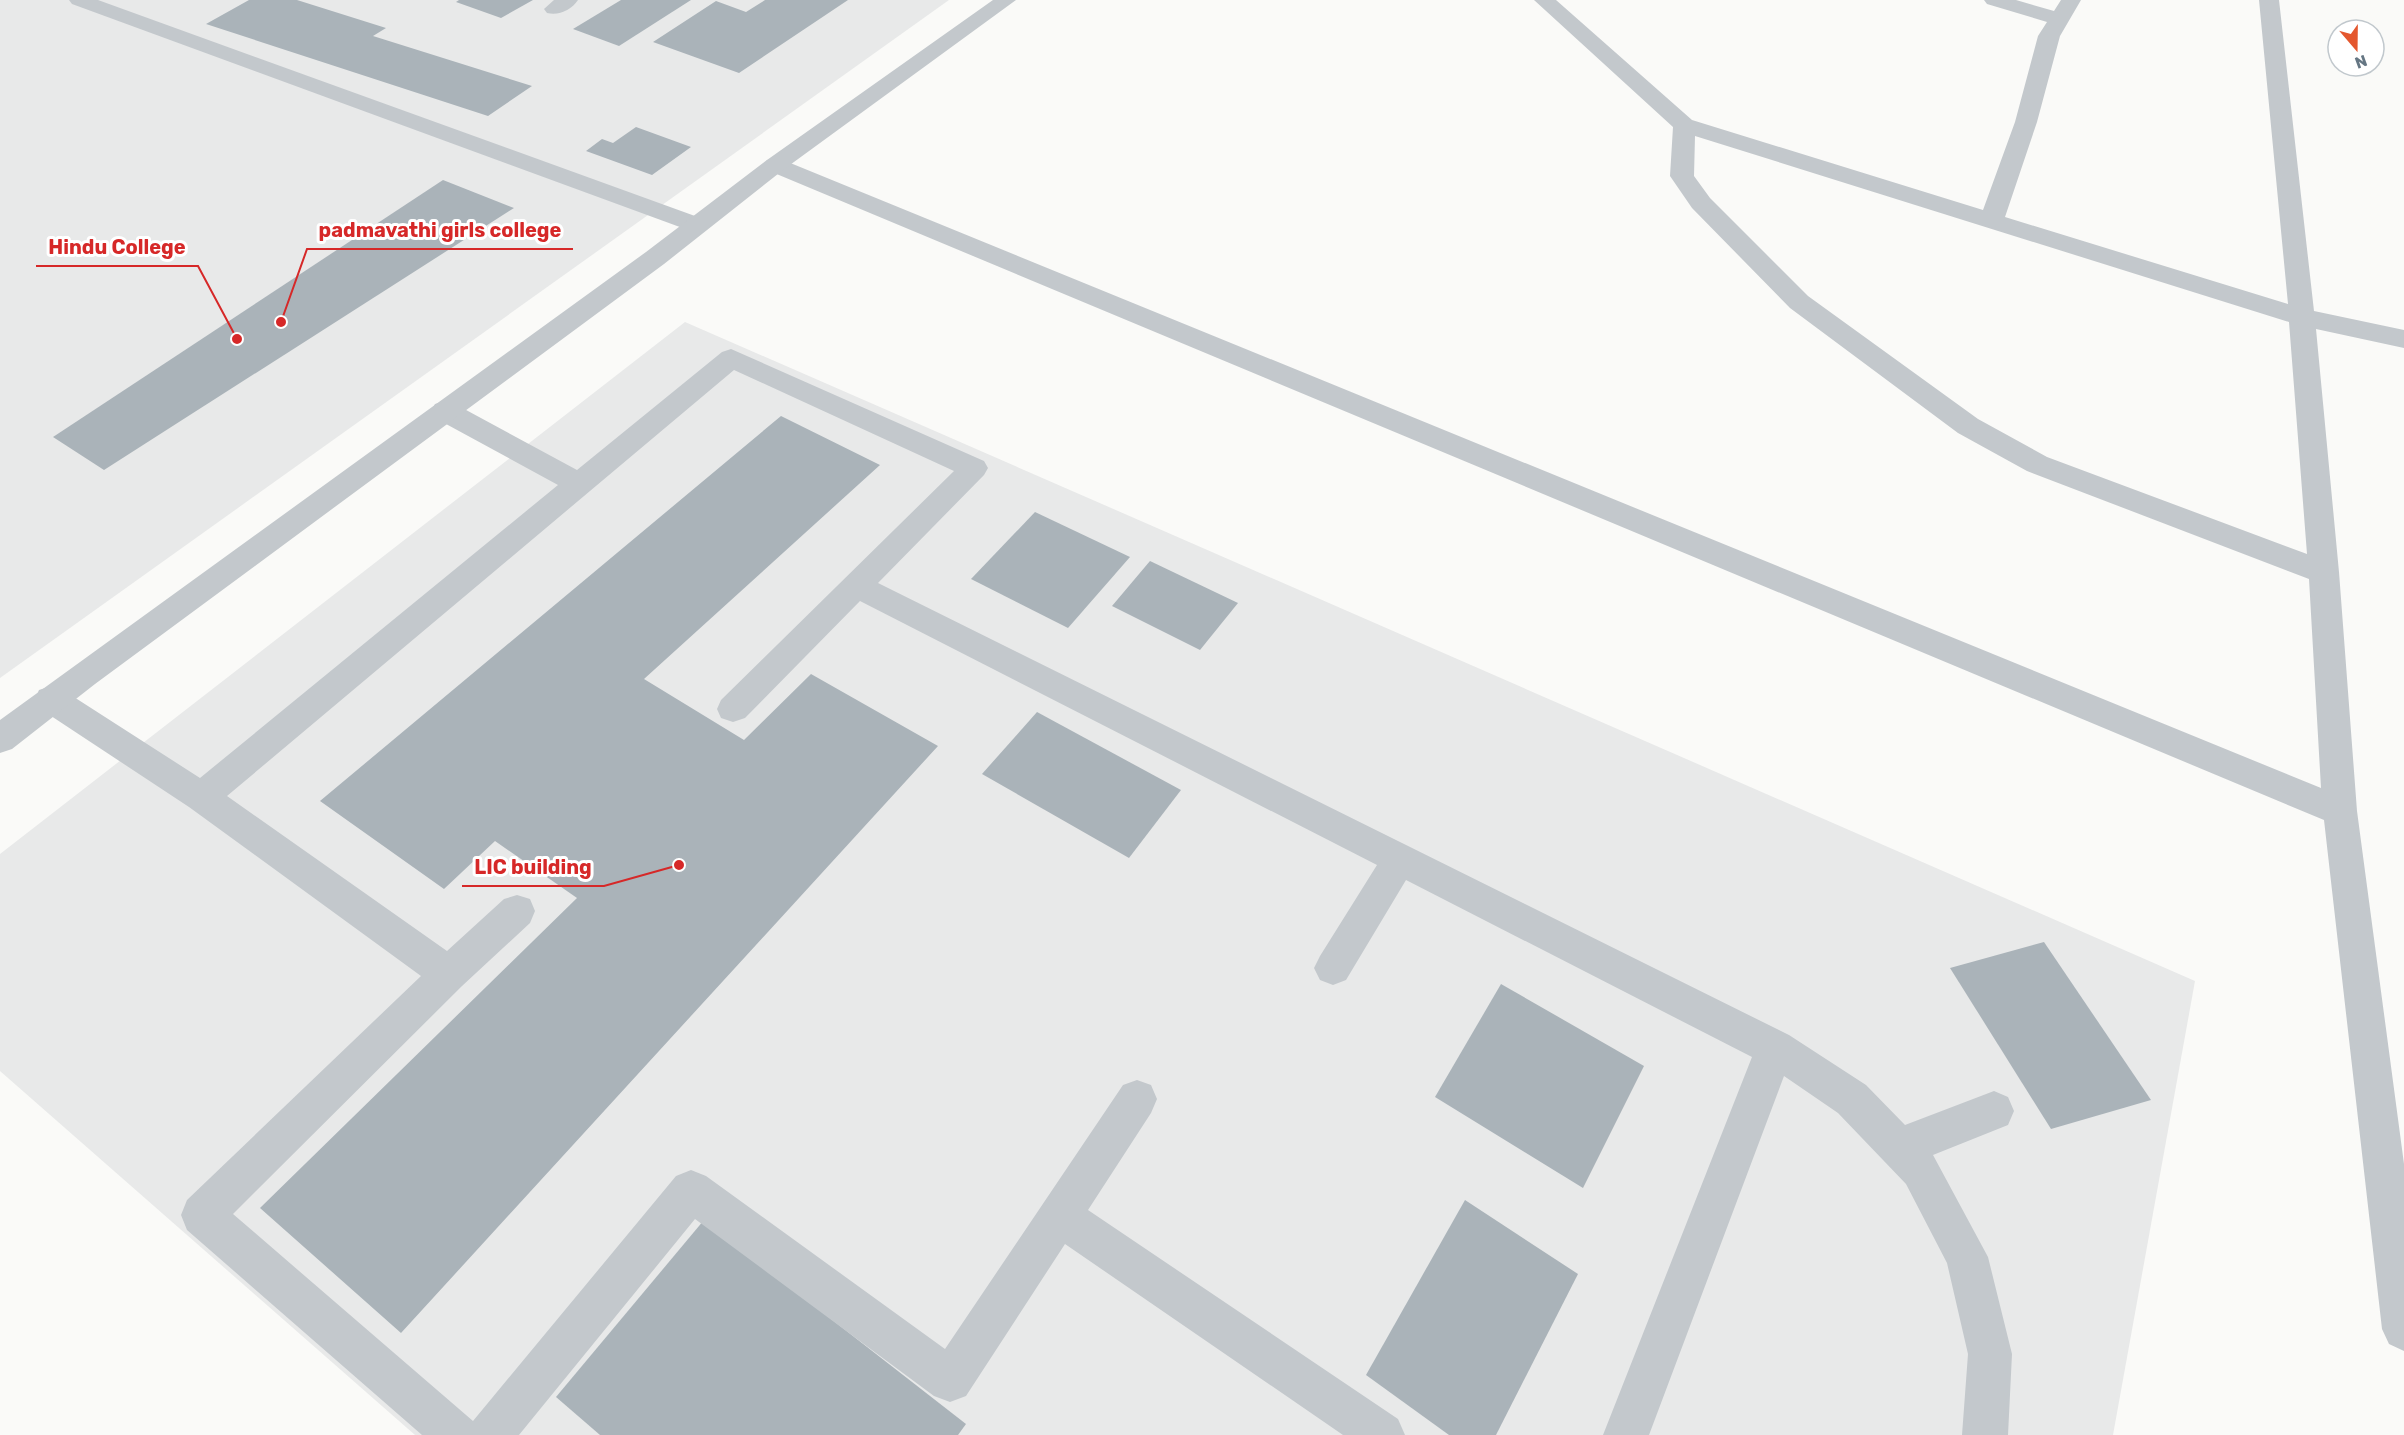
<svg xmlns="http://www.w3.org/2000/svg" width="2404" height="1435" font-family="Rubik,sans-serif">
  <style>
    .built { fill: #e8e9e9 }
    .building { fill: #aab3b9 }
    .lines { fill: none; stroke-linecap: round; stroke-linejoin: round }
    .service { fill: #c3c8cc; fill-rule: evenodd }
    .minor { fill: #c3c8cc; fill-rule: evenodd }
    .tertiary { fill: #c3c8cc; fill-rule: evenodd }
    .leader { fill: none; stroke: #d62828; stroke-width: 2 }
    .callout-dot { fill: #d62828; stroke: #fff; stroke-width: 2 }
    .callout-label { font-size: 20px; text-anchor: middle; font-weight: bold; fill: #d62828; stroke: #fff; stroke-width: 6; stroke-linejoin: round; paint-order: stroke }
  </style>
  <rect width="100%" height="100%" fill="#fafaf8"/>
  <g class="built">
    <polygon points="0,0 949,0 0,678"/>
    <polygon points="685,322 2195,981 2113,1435 415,1435 0,1071 0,854"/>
  </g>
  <g class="building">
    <polygon points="249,0 297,0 386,28 373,36 532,86 488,116 206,24"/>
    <polygon points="459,0 533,0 501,18 456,2"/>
    <polygon points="621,0 691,0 619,46 573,29"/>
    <polygon points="765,0 848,0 739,73 653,42 716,1 746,12"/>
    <polygon points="636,127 691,147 652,175 586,151 602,139 613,143"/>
    <polygon points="443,180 514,208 104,470 53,437"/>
    <polygon points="781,416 880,465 644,679 744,740 811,674 938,746 401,1333 260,1208 577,898 495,841 444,889 320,801"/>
    <polygon points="1035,512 1130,557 1068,628 971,579"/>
    <polygon points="1150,561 1238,603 1200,650 1112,606"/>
    <polygon points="1037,712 1181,790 1129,858 982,774"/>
    <polygon points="2044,942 2151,1100 2051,1129 1950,968"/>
    <polygon points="1501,984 1644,1066 1583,1188 1435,1097"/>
    <polygon points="1465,1200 1578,1274 1496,1435 1449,1435 1366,1375"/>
    <polygon points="704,1220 966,1424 958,1435 600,1435 556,1397"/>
  </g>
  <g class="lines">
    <g class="service">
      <polygon points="69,0 98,0 706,220 709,225 706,230 697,232 688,230 72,4"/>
      <path d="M554,0H578C571,10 559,16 547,13L544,9Z"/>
      <polygon points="731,349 984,461 988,468 984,475 878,583 1789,1035 1866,1085 1905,1125 1994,1091 2008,1097 2014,1111 2008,1125 1933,1155 1988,1257 2012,1354 2008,1435 1962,1435 1968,1354 1947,1263 1906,1184 1838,1113 1784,1076 1649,1435 1603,1435 1752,1057 1406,880 1346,980 1333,985 1320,980 1314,968 1320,956 1377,865 860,601 745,718 733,722 721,718 717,709 721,700 954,471 734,370 227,796 447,951 504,899 517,895 530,899 535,911 530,923 462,986 233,1214 473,1421 676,1176 691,1170 706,1176 945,1349 1123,1085 1137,1080 1151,1085 1157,1099 1151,1113 1088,1210 1398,1419 1405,1435 1343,1435 1065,1244 966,1396 950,1402 934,1396 695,1219 519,1435 422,1435 187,1230 181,1215 187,1200 421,976 189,807 39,708 35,699 39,690 51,686 63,690 200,778 558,485 435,418 431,411 435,404 445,401 455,404 577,470 722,352"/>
    </g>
    <path class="minor" d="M1534,0H1556L1692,120L1983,210L2015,122L2038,36L2047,22L1987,4L1984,0H2016L2054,11L2061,0H2081L2060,36L2037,122L2005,217L2288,304L2259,0H2279L2314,311L2404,330V348L2316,329L2339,572L2357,811L2404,1164V1351L2389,1344L2382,1329L2324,820L767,170L763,165L767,160L775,158L783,160L2321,788L2309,579L2027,471L1958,433L1790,308L1692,208L1670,176L1673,127ZM1695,136L2289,322L2307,554L2047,457L1978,419L1808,296L1710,198L1694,176Z"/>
    <polygon class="tertiary" points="993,0 1016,0 783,170 664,264 95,684 12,749 0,753 0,720 646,252 767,160"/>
  </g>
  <path class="leader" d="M281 322L307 249H573M237 339L198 266H36M679 865L604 886H462"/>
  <g class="callout-dot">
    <circle cx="281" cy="322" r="6"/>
    <circle cx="237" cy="339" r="6"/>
    <circle cx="679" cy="865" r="6"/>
  </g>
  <g class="callout-label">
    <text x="440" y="237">padmavathi girls college</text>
    <text x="117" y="254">Hindu College</text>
    <text x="533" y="874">LIC building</text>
  </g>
  <g transform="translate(2356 48) rotate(160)"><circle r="28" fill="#ffffff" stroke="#c1c8cd" stroke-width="1.5"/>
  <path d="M0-4.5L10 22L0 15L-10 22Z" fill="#e4572e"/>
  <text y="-9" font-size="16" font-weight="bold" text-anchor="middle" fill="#657683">N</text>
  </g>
</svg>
